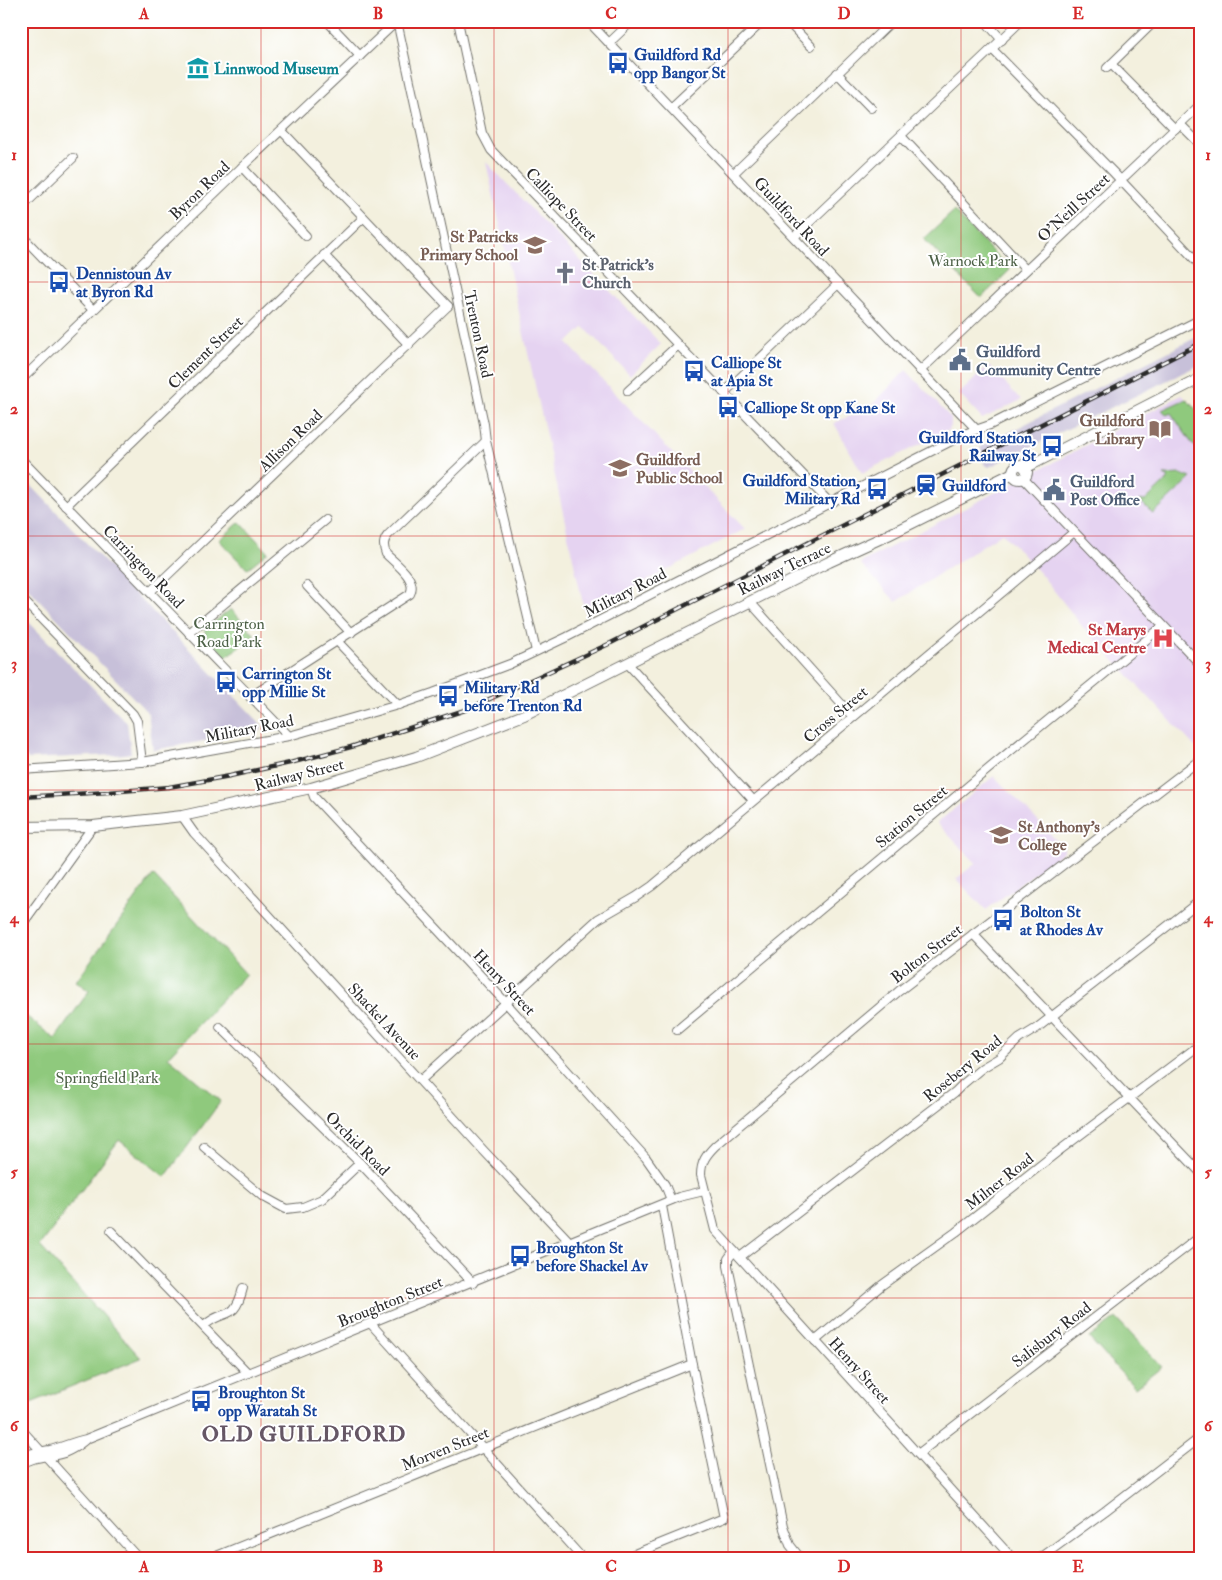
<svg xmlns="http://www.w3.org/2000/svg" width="1222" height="1580" font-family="'IM FELL Double Pica',serif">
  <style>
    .built { fill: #e5d3f1 }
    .industrial { fill: #c7c0d9 }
    .green { fill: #8fc97d; stroke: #5d7a54 }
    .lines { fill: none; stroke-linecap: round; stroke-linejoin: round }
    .minor-casing { stroke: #71706a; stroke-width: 10 }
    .major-casing { stroke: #71706a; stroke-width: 12 }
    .minor { stroke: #fff; stroke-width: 8 }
    .major { stroke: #fff; stroke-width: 10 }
    .rail-casing { stroke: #2b2b2b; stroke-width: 4.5 }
    .rail { stroke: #fff; stroke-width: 2.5; stroke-dasharray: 8; stroke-linecap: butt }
    .grid { fill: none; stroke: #d62828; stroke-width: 1; stroke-opacity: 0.55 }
    .labels { text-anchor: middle; stroke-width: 4; stroke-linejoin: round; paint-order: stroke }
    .transit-label { font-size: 16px; font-weight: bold; fill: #164399; stroke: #fff; text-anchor: start }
    .culture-label { font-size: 16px; font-weight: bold; fill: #0d838f; stroke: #fff; text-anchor: start }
    .street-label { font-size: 16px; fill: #2b2b2b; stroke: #fff }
    .education-label { font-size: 16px; font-weight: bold; fill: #785e54; stroke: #fff; text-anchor: end }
    .park-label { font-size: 16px; fill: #4e6248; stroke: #fff }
    .worship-label { font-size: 16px; font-weight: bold; fill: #5b616d; stroke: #fff; text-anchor: start }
    .service-label { font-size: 16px; font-weight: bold; fill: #4e5e75; stroke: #fff; text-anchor: start }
    .health-label { font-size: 16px; font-weight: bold; fill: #be3a42; stroke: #fff; text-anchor: end }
    .district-label { font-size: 21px; font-weight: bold; letter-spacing: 1px; fill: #665765; stroke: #fff }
    .neatline { fill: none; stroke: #d62828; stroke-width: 2 }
    .grid-label { font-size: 16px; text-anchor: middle; font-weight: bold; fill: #d62828 }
  </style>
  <rect width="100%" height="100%" fill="#fff"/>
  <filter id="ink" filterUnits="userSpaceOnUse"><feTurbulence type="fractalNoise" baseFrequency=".02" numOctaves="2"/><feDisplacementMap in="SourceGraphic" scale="10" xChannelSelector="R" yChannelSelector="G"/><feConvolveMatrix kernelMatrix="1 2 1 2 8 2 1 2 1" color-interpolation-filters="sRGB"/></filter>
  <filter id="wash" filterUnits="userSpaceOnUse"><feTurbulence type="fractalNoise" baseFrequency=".0096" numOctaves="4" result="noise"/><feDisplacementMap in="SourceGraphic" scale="20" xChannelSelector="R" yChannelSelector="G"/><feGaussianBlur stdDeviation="1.12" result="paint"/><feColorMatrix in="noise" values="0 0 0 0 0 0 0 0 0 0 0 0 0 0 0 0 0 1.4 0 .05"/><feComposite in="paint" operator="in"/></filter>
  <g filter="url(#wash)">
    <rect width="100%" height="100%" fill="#f3f0de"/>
    <g class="built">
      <polygon points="486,162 661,344 630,375 584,327 567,343 745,529 585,613"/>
      <polygon points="987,367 990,367 1021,400 982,419 959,394"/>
      <polygon points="906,370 951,418 951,426 949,430 862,473 834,423 869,408"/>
      <polygon points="1182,395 1201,414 1201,744 1196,748 1082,626 1040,573 1002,533 896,602 860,563"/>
      <polygon points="994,776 1064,848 1064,851 986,910 956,879 976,863 937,823"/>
    </g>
    <g class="industrial">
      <polygon points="1201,335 1201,364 989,467 984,464 982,452 980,447"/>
      <polygon points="21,475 262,725 261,731 153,750 148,713 21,581"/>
      <polygon points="21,614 127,723 131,753 116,755 28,759 25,756 24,722 21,719"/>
    </g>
    <g class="green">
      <polygon points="954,211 1010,270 981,298 924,239"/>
      <polygon points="1186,399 1201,414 1201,451 1193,445 1171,413 1167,415 1162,410"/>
      <polygon points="1181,474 1191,478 1153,514 1139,500 1145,501 1169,478 1164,475"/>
      <polygon points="240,522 268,552 247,569 219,540"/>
      <polygon points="231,609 255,635 226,657 205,635 205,629"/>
      <polygon points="153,875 246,974 168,1057 221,1101 165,1177 119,1140 40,1246 141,1358 21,1407 21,1012 55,1039 89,991 76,981"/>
      <polygon points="1116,1318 1162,1367 1135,1388 1089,1338"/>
    </g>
  </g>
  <g filter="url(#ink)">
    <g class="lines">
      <g class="minor-casing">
        <g id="minor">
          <polyline points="327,21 360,56"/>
          <polyline points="397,21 484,424 486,441 536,651"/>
          <polyline points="458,21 482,133 491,150 830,503"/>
          <polyline points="588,21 976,429"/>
          <polyline points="787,21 811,46"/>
          <polyline points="985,21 1002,40"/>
          <polyline points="609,43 632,21"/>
          <polyline points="992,49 1114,173 1201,266"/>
          <polyline points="1111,64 1175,129"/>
          <polyline points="1107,68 1155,21"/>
          <polyline points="837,73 871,108"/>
          <polyline points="671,108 763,21"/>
          <polyline points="1180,124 1201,145"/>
          <polyline points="282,131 448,306"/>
          <polyline points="901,136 1026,270"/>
          <polyline points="242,167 306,236"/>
          <polyline points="734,173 892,21"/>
          <polyline points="21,208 73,158"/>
          <polyline points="21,235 93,310"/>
          <polyline points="794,237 1021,21"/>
          <polyline points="324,255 409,345"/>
          <polyline points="920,371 1201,104"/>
          <polyline points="21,380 242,167 397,21"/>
          <polyline points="628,391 678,345"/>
          <polyline points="724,393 838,284"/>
          <polyline points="21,459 289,736"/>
          <polyline points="1023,478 1201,665"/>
          <polyline points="66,506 363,218"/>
          <polyline points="307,586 351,633"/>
          <polyline points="150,592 448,306"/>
          <polyline points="21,598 133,714 137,721 142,762"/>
          <polyline points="750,602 853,717"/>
          <polyline points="189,633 325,520"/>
          <polyline points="337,641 398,705"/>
          <polyline points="628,664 753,800"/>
          <path d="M250,697L410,594C418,579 396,564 386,554C383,546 383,541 388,535L486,441"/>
          <polyline points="21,770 142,762 289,736 398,705 433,693 510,664 567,637 967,433 990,425 1201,319"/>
          <polyline points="311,788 314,797 506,1003 646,1158 665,1185 671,1200"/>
          <polyline points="182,816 194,833 484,1151 570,1242"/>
          <polyline points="21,926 93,826"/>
          <polyline points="973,934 1201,1173"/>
          <polyline points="220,1027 360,1163 473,1283"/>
          <polyline points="677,1030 992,766 1163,626"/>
          <polyline points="421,1080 598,919 636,897 652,886 1074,532"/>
          <polyline points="204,1147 262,1196 286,1209 303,1207 322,1199 360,1163"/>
          <polyline points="111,1231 248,1373"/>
          <polyline points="734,1251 728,1259 728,1266 783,1526 790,1545 801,1559"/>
          <polyline points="740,1257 955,1092 963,1084 982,1068 999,1058 1019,1039 1037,1028 1201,900"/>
          <polyline points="371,1324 583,1559"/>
          <path d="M204,1326C224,1307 234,1324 243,1288"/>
          <polyline points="815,1341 882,1285 956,1232 1056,1153 1201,1044"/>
          <polyline points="21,1429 139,1559"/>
          <polyline points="918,1454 1201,1236"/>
          <path d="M21,1457C30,1452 40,1452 50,1450C62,1447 73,1442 86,1439L679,1197L704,1191"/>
          <path d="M21,1465C34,1455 49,1458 64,1453C72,1450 78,1446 84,1441"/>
          <polyline points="209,1559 692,1364"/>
          <polyline points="622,1559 724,1518 692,1364 662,1206"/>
          <path d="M1013,1559L715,1230L701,1175C701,1162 706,1155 715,1146L899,991L1201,759"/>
          <polyline points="1039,1559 1105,1511 1201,1437"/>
        </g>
      </g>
      <g class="major-casing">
        <g id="major">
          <circle cx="1020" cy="472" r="7"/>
          <polyline points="1025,468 1201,378"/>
          <polyline points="21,827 93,826 182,816 311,788 416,757 524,715 829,562 888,535 1013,473"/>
        </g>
      </g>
      <use href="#minor" class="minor"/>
      <use href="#major" class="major"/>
      <g class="rail-casing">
        <polyline id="rail" points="21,797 109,792 169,787 230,776 290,763 351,747 468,709 611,643 1201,343"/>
      </g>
      <use href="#rail" class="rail"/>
    </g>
  </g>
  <path class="grid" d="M261,21V1559M494,21V1559M728,21V1559M961,21V1559M21,282H1201M21,536H1201M21,790H1201M21,1044H1201M21,1298H1201"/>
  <defs>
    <g id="bus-bare" transform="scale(1.725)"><path d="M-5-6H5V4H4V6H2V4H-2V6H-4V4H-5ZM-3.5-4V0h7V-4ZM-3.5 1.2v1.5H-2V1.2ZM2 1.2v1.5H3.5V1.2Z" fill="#1a4fb4" stroke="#fff" stroke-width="2.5" paint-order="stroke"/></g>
    <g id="museum-bare" transform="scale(1.725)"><path d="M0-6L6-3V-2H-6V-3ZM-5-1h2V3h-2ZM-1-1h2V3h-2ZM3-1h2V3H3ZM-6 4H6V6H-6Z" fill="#0f9aa8" stroke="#fff" stroke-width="2.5" paint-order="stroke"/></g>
    <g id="school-bare" transform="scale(1.725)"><path d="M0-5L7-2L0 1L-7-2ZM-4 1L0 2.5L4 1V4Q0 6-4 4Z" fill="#8d6e63" stroke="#fff" stroke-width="2.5" paint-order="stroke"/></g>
    <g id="church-bare" transform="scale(1.725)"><path d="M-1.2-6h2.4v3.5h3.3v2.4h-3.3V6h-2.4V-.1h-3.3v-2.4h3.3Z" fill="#6b7280" stroke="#fff" stroke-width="2.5" paint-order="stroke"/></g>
    <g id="civic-bare" transform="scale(1.725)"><path d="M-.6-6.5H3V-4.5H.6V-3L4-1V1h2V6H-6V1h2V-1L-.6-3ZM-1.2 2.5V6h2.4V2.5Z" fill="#5c6f8a" stroke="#fff" stroke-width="2.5" paint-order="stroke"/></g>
    <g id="library-bare" transform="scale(1.725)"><path d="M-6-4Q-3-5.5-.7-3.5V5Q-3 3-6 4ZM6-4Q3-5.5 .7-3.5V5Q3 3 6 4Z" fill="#8d6e63" stroke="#fff" stroke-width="2.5" paint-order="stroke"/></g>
    <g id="station-bare" transform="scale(1.725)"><path d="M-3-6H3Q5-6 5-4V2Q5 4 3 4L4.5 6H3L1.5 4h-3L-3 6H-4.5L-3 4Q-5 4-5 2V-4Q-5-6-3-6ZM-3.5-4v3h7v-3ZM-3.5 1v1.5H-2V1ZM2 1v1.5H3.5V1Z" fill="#1a4fb4" stroke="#fff" stroke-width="2.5" paint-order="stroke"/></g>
    <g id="hospital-bare" transform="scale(1.725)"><path d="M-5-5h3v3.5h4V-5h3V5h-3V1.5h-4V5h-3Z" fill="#e0444e" stroke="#fff" stroke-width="2.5" paint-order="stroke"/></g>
  </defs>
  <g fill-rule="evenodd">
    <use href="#bus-bare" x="618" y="63"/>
    <use href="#museum-bare" x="198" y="68"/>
    <use href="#school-bare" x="535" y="245"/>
    <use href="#church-bare" x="565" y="273"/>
    <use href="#bus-bare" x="59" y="282"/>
    <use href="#civic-bare" x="960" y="360"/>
    <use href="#bus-bare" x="694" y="371"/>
    <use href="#bus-bare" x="728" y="407"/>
    <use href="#library-bare" x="1160" y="429"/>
    <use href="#bus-bare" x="1052" y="446"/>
    <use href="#school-bare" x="620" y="468"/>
    <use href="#station-bare" x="926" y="485"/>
    <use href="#bus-bare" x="877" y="489"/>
    <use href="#civic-bare" x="1054" y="490"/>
    <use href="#hospital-bare" x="1163" y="638"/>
    <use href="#bus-bare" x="226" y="682"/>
    <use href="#bus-bare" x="448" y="696"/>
    <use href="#school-bare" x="1001" y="835"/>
    <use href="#bus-bare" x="1003" y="920"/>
    <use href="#bus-bare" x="520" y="1256"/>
    <use href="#bus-bare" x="201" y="1401"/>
  </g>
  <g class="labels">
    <g class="transit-label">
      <text x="634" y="60">Guildford Rd<tspan x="634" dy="18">opp Bangor St</tspan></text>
      <text x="76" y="279">Dennistoun Av<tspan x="76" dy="18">at Byron Rd</tspan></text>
      <text x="711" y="368">Calliope St<tspan x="711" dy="18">at Apia St</tspan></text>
      <text x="744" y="413">Calliope St opp Kane St</text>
      <text x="1036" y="443" text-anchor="end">Guildford Station,<tspan x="1036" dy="18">Railway St</tspan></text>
      <text x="860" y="486" text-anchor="end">Guildford Station,<tspan x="860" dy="18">Military Rd</tspan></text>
      <text x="942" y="491">Guildford</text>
      <text x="242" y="679">Carrington St<tspan x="242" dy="18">opp Millie St</tspan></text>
      <text x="464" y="693">Military Rd<tspan x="464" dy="18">before Trenton Rd</tspan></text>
      <text x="1020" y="917">Bolton St<tspan x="1020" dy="18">at Rhodes Av</tspan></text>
      <text x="536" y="1253">Broughton St<tspan x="536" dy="18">before Shackel Av</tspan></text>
      <text x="218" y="1398">Broughton St<tspan x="218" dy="18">opp Waratah St</tspan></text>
    </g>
    <g class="culture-label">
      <text x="214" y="74">Linnwood Museum</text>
    </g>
    <g class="street-label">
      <text transform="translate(199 190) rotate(-44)" y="6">Byron Road</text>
      <text transform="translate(562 204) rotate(46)" y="6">Calliope Street</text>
      <text transform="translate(1073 207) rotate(-43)" y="6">O'Neill Street</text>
      <text transform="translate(792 216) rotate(47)" y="6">Guildford Road</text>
      <text transform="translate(479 334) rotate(78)" y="6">Trenton Road</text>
      <text transform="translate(205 352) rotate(-44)" y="6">Clement Street</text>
      <text transform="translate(290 440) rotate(-44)" y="6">Allison Road</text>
      <text transform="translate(144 566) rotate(46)" y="6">Carrington Road</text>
      <text transform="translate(784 568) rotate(-26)" y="6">Railway Terrace</text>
      <text transform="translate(625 592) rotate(-27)" y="6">Military Road</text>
      <text transform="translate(835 714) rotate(-40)" y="6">Cross Street</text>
      <text transform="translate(249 728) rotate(-11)" y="6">Military Road</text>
      <text transform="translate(299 774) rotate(-14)" y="6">Railway Street</text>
      <text transform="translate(911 816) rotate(-40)" y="6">Station Street</text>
      <text transform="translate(926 953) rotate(-38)" y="6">Bolton Street</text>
      <text transform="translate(505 982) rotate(47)" y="6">Henry Street</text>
      <text transform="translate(385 1021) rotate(47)" y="6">Shackel Avenue</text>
      <text transform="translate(962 1068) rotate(-39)" y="6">Rosebery Road</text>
      <text transform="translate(358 1143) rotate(45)" y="6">Orchid Road</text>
      <text transform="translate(999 1181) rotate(-38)" y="6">Milner Road</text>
      <text transform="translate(390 1301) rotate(-22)" y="6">Broughton Street</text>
      <text transform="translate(1051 1334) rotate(-38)" y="6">Salisbury Road</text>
      <text transform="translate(860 1370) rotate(48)" y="6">Henry Street</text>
      <text transform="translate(445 1448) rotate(-22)" y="6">Morven Street</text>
    </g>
    <g class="education-label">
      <text x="518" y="242">St Patricks<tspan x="518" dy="18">Primary School</tspan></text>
      <text x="1144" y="426">Guildford<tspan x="1144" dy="18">Library</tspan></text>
      <text x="636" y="465" text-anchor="start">Guildford<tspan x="636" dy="18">Public School</tspan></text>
      <text x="1018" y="832" text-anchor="start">St Anthony's<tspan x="1018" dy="18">College</tspan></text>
    </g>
    <g class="park-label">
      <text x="973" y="266">Warnock Park</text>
      <text x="229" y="629">Carrington<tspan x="229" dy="18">Road Park</tspan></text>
      <text x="107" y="1083">Springfield Park</text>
    </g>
    <g class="worship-label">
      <text x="582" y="270">St Patrick's<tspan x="582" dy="18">Church</tspan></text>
    </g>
    <g class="service-label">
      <text x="976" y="357">Guildford<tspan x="976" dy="18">Community Centre</tspan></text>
      <text x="1070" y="487">Guildford<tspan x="1070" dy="18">Post Office</tspan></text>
    </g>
    <g class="health-label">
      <text x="1146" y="635">St Marys<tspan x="1146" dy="18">Medical Centre</tspan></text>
    </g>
    <g class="district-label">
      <text x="304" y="1441">OLD GUILDFORD</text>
    </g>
  </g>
  <rect width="1222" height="1580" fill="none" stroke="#fff" stroke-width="55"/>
  <rect x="28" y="28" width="1166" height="1524" class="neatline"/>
  <g class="grid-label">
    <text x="144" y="19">A</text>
    <text x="378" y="19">B</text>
    <text x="611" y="19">C</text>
    <text x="844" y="19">D</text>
    <text x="1078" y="19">E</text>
    <text x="14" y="160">1</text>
    <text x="1208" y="160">1</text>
    <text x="14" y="414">2</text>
    <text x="1208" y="414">2</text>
    <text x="14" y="669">3</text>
    <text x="1208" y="669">3</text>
    <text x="14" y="923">4</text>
    <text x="1208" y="923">4</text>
    <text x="14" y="1177">5</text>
    <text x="1208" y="1177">5</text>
    <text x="14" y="1431">6</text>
    <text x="1208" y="1431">6</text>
    <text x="144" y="1572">A</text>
    <text x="378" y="1572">B</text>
    <text x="611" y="1572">C</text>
    <text x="844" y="1572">D</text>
    <text x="1078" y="1572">E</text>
  </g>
</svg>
